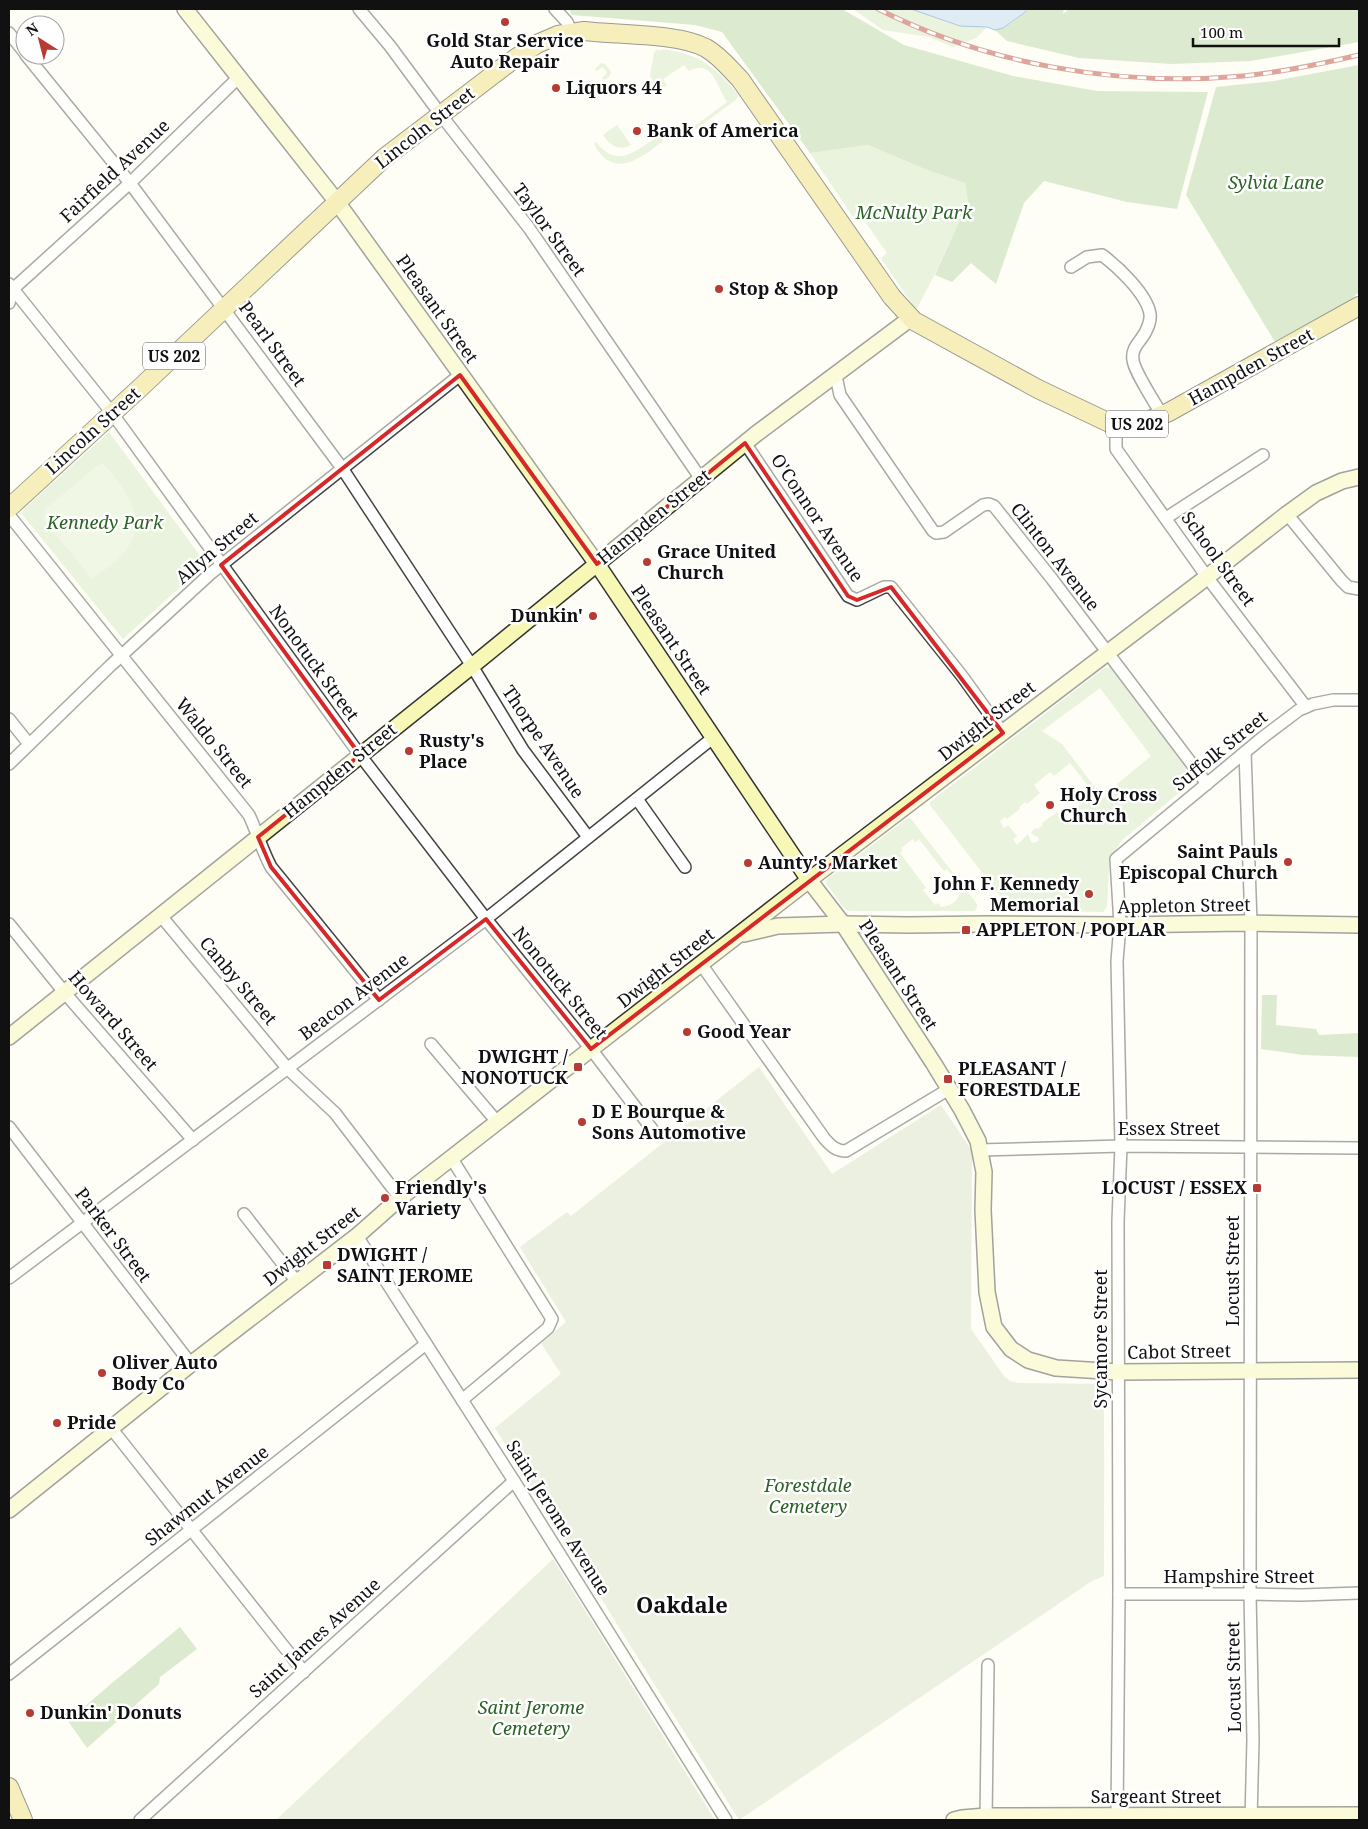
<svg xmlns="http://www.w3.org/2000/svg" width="1368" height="1829" font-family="'Noto Serif',serif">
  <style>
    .green { fill: #d0e7c0; fill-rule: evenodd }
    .forest { fill: #b3d6a1 }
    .cemetery { fill: #d5e0c6 }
    .pitch { fill: #e1efd1 }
    .water { fill: #bdd8f2; stroke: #4a85c3 }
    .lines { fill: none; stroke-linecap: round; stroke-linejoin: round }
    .street-casing { stroke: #444; stroke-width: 14 }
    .secondary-casing { stroke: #333; stroke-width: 18 }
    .primary-casing { stroke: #222; stroke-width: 20 }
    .street { stroke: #fff; stroke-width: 11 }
    .secondary { stroke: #f8f8b6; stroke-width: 15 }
    .primary { stroke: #eddd76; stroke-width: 18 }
    .rail-casing { stroke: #b63b33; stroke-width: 5 }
    .rail { stroke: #fff; stroke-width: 3; stroke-dasharray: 9; stroke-linecap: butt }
    .marked { fill: none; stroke: #d62828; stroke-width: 4; stroke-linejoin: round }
    .poi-dot { fill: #b63b33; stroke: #fff; stroke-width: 2 }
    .labels { text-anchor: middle; stroke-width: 5; stroke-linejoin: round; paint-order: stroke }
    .shield { fill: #fff; stroke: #585858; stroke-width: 1 }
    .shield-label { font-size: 16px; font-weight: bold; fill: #111 }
    .poi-label { font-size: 18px; font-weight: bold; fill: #111; stroke: #fff; text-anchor: start }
    .street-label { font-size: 18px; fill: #111; stroke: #fff }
    .park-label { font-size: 18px; font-style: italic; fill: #2b6425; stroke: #fff }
    .district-label { font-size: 22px; font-weight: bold; fill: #111; stroke: #fff }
  </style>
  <rect width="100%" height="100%" fill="#fefdf5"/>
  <g class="green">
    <polygon points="853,9 911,9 960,26 987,27 976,38 953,47 929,37 883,30"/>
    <path d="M657,49L658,51C663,48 668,50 674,51C702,56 721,72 738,95L736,100L690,133L681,132L679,128L681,125L688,131L727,102C717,88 713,58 689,71L684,65L663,79L667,86C660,88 652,82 650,75L654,53Z"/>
    <polygon points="601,63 605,64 611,72 609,77 604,80 602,78 607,73 603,67 596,71 595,69"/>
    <path d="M617,125L631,145C619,152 610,145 603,135Z"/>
    <path d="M659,136L663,137V141C640,159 613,180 594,144L596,142C619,171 636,149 659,136Z"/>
    <polygon points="868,145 927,170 965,183 968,202 935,274 916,310 881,258 887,253 859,213 853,217 810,153"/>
    <polygon points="109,432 201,557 201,568 123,639 22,514 24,509"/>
    <path d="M1111,667L1194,778L1192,782L1122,840L1112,856L1109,865L1107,907L1103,912L1011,910L930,805V802L1103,669ZM1100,688L1151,756L1117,784L1119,787L1103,798L1062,744L1042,731ZM1070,763L1092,791L1088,794L1090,797L1071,812L1074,816L1068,820L1065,817L1062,818L1057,812L1042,823L1043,825L1038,829L1036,828L1031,832L1033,835L1038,837L1039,840L1035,843L1031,842L1028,834L1017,845L1013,839L1017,836L1008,825L1004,828L1000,821L1005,817L1007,819L1020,809L1019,807L1025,802L1027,804L1040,793L1034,785L1050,772L1054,776Z"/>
    <path d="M908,818L911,819L977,904V908L974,911H849L844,908L826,883V880ZM913,839L915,842L919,839L944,871L947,869L960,886L958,887L961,891C958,901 951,906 941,907L938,903L935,905L923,890L926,888L900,853L903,850L901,848Z"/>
  </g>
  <g class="forest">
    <polygon points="569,9 842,9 904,45 1013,76 1097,91 1208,92 1177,209 1127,202 1044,181 1024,203 996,284 971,263 952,282 935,275 968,202 965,183 927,170 868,145 810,153 722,32 695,25 572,15"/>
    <path d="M1027,9H1064L1063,14L1069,9H1359V42L1251,61L1171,64L1079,58L1007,41L995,30C1007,27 1020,18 1027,9Z"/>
    <polygon points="1359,65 1359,292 1344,305 1275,342 1186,195 1216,87 1274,81"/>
    <polygon points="1262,995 1277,995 1276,1025 1316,1029 1319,1035 1359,1033 1359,1075 1358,1057 1303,1055 1261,1049"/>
    <polygon points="180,1627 197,1649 160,1677 159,1684 87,1748 68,1721 112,1683"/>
  </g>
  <g class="cemetery">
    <polygon points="759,1067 832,1174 941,1105 972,1151 971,1329 1004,1376 1010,1381 1018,1383 1104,1384 1104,1576 1092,1581 739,1820 495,1428 561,1374 541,1343 566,1322 520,1247 567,1212 571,1216"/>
    <polygon points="553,1559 715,1820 276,1820"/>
  </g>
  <path class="pitch" d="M102,462C128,492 155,525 117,560C109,567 100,573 92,579L44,520L45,509Z"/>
  <polygon class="water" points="911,9 1027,9 1024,13 1003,28 995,30 987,27 960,26"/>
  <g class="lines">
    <g class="street-casing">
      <g id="street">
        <polyline points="359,9 390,46 441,115 529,228 701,479"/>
        <polyline points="555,9 567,22 571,31"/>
        <polyline points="9,33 25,53"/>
        <polyline points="26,55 130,183 342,468 472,666 523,750 588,837"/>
        <path d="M1071,267L1087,257L1102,255C1117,266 1147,294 1150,314C1151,321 1148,327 1145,333C1140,342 1131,348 1133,360C1134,371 1155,403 1162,415"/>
        <polyline points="9,284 112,413 360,755 486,919 591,1049 652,1129"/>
        <polyline points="9,303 13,289 130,183 239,77"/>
        <polyline points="836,376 840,395 933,531 936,533 944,532 983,505 989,504 994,506 1052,579 1207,784"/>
        <polyline points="1116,426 1116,449 1207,577 1306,707"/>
        <polyline points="745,443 848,596 857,600 884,587 891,587 962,676 1003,733"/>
        <polyline points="1287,514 1341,580 1348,587 1359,589"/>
        <path d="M9,515L249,815C257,832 262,850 271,867L379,1000"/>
        <polyline points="1166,518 1263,455"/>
        <polyline points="9,719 29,744"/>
        <polyline points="1245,752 1251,923 1250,1594 1253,1740 1251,1820"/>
        <polyline points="9,764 110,666 210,574 460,375"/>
        <polyline points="637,799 685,867"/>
        <polyline points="161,916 288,1069 335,1113 400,1198"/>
        <polyline points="9,924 64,992 193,1140"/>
        <path d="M701,964L824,1138C831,1146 836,1151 846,1151L949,1089"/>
        <polyline points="431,1044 498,1123"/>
        <polyline points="9,1127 191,1364"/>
        <polyline points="979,1150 1121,1146 1359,1148"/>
        <polyline points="452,1159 552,1319 548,1328 462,1400"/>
        <polyline points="244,1214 297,1282"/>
        <polyline points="357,1236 514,1481 726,1820"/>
        <polyline points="9,1278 486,919 714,737"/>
        <polyline points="111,1428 304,1672"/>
        <polyline points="1119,1594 1250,1594 1302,1595 1359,1593"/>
        <polyline points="9,1674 426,1344"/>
        <polyline points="140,1820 514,1481"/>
        <polyline points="986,1820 988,1665"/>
        <polyline points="1117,1820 1119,1594 1118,1221 1121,1146 1117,961 1120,925 1116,859 1262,738 1299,710 1313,704 1333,700 1359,700"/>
      </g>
    </g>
    <g class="secondary-casing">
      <g id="secondary">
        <polyline points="185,9 337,202 597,564 809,880 843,924 934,1064 962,1110 978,1141 984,1172 983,1210 987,1292 994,1327 1011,1349 1028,1360 1056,1368 1119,1372 1359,1370"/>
        <polyline points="744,934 778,926 843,924 909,925 986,924 1120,925 1243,923 1359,925"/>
        <polyline points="9,1037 472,666 756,434 911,318"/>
        <polyline points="9,1510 191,1364 357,1236 400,1198 591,1049 809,880 1207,577 1287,514 1316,493 1342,481 1359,477"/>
        <polyline points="954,1820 962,1818 986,1816 1359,1815"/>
      </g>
    </g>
    <g class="primary-casing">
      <g id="primary">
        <path d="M9,508L141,387L384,158L510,62L537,44L558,35L584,31C617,35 678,33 706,48C720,56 729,68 740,79L892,297L914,321L1038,389L1116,426L1140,424L1169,412L1359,306"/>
        <polyline points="9,1787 23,1820"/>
      </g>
    </g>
    <use href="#street" class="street"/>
    <use href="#secondary" class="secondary"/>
    <use href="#primary" class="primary"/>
    <g class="rail-casing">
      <path id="rail" d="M878,9C989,65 1119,87 1243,76C1283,72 1321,64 1359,55"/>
    </g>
    <use href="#rail" class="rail"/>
  </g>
  <path d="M0 0H1368V1829H0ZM460,375L597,564L745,443L848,596L857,600L891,587L1003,733L591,1049L486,919L379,1000L271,867L258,837L360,755L221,565Z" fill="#fefdf5" fill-opacity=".55" fill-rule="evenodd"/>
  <path class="marked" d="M460,375L597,564L745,443L848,596L857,600L891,587L1003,733L591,1049L486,919L379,1000L271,867L258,837L360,755L221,565Z"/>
  <g class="poi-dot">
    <circle cx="505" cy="22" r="5"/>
    <circle cx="556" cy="88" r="5"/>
    <circle cx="637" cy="131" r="5"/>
    <circle cx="719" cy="289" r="5"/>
    <circle cx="647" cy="562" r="5"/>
    <circle cx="593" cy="616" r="5"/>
    <circle cx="409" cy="751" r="5"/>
    <circle cx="1050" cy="805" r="5"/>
    <circle cx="1288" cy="862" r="5"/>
    <circle cx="748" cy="863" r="5"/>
    <circle cx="1089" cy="894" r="5"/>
    <rect x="961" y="925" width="10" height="10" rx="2.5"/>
    <circle cx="687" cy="1032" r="5"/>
    <rect x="573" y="1062" width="10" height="10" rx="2.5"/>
    <rect x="943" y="1074" width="10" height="10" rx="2.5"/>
    <circle cx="582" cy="1122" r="5"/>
    <rect x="1252" y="1183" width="10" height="10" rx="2.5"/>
    <circle cx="385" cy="1198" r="5"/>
    <rect x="322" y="1260" width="10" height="10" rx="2.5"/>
    <circle cx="102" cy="1373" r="5"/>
    <circle cx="57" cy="1423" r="5"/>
    <circle cx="30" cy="1713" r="5"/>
  </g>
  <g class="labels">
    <g class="shield">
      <rect x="143" y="342.5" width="62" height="27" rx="4"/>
      <rect x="1106" y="410.5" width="62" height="27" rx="4"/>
    </g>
    <g class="shield-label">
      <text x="174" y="362">US 202</text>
      <text x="1137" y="430">US 202</text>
    </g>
    <g class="poi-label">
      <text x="505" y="47" text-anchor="middle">Gold Star Service<tspan x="505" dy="21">Auto Repair</tspan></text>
      <text x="566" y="94">Liquors 44</text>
      <text x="647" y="137">Bank of America</text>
      <text x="729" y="295">Stop &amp; Shop</text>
      <text x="657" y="558">Grace United<tspan x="657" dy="21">Church</tspan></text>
      <text x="583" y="622" text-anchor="end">Dunkin'</text>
      <text x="419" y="747">Rusty's<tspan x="419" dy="21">Place</tspan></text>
      <text x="1060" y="801">Holy Cross<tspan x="1060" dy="21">Church</tspan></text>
      <text x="1278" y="858" text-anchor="end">Saint Pauls<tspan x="1278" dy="21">Episcopal Church</tspan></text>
      <text x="758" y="869">Aunty's Market</text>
      <text x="1079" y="890" text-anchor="end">John F. Kennedy<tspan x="1079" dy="21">Memorial</tspan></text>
      <text x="976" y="936">APPLETON / POPLAR</text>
      <text x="697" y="1038">Good Year</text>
      <text x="568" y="1063" text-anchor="end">DWIGHT /<tspan x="568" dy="21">NONOTUCK</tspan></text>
      <text x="958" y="1075">PLEASANT /<tspan x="958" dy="21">FORESTDALE</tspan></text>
      <text x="592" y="1118">D E Bourque &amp;<tspan x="592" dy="21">Sons Automotive</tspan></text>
      <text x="395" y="1194">Friendly's<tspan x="395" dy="21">Variety</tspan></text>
      <text x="1247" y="1194" text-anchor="end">LOCUST / ESSEX</text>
      <text x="337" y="1261">DWIGHT /<tspan x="337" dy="21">SAINT JEROME</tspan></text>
      <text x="112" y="1369">Oliver Auto<tspan x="112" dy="21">Body Co</tspan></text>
      <text x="67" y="1429">Pride</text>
      <text x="40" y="1719">Dunkin' Donuts</text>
    </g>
    <g class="street-label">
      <text transform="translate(425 128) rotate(-38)" y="6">Lincoln Street</text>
      <text transform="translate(115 171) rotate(-43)" y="6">Fairfield Avenue</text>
      <text transform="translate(549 230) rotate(54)" y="6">Taylor Street</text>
      <text transform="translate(437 309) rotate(55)" y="6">Pleasant Street</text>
      <text transform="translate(272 344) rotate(54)" y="6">Pearl Street</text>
      <text transform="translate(1251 367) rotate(-29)" y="6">Hampden Street</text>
      <text transform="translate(93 431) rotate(-42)" y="6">Lincoln Street</text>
      <text transform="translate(654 517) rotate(-39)" y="6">Hampden Street</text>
      <text transform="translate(817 518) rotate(56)" y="6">O'Connor Avenue</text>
      <text transform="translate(217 548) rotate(-40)" y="6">Allyn Street</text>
      <text transform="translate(1055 557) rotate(52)" y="6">Clinton Avenue</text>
      <text transform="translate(1218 559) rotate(54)" y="6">School Street</text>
      <text transform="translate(671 640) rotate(56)" y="6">Pleasant Street</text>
      <text transform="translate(314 663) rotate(54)" y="6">Nonotuck Street</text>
      <text transform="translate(987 721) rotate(-38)" y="6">Dwight Street</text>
      <text transform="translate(543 742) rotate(56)" y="6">Thorpe Avenue</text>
      <text transform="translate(214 743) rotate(51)" y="6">Waldo Street</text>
      <text transform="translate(1220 751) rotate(-39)" y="6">Suffolk Street</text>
      <text transform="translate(340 771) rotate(-39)" y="6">Hampden Street</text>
      <text transform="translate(1184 906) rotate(-1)" y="6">Appleton Street</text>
      <text transform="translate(666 968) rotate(-38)" y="6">Dwight Street</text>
      <text transform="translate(898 975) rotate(57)" y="6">Pleasant Street</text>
      <text transform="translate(238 981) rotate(50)" y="6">Canby Street</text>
      <text transform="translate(560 983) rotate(51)" y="6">Nonotuck Street</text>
      <text transform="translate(354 997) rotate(-37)" y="6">Beacon Avenue</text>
      <text transform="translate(113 1021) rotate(49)" y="6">Howard Street</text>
      <text x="1169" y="1135">Essex Street</text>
      <text transform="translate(113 1235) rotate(53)" y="6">Parker Street</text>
      <text transform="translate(312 1246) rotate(-38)" y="6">Dwight Street</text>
      <text transform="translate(1233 1271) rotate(-90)" y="6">Locust Street</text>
      <text transform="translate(1101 1339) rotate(-90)" y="6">Sycamore Street</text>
      <text transform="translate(1179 1352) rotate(-1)" y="6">Cabot Street</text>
      <text transform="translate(207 1496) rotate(-38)" y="6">Shawmut Avenue</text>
      <text transform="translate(558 1518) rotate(58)" y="6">Saint Jerome Avenue</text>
      <text x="1239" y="1583">Hampshire Street</text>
      <text transform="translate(315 1638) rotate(-42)" y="6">Saint James Avenue</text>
      <text transform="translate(1234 1677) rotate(-91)" y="6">Locust Street</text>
      <text x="1156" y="1803">Sargeant Street</text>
    </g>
    <g class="park-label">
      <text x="1276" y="189">Sylvia Lane</text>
      <text x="914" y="219">McNulty Park</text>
      <text x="105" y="529">Kennedy Park</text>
      <text x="808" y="1492">Forestdale<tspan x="808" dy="21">Cemetery</tspan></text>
      <text x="531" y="1714">Saint Jerome<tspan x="531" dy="21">Cemetery</tspan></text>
    </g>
    <g class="district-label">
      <text x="682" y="1613">Oakdale</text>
    </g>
  </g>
  <rect width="1368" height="1829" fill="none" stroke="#111111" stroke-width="20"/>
  <g transform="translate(40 40) rotate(324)"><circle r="24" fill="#ffffff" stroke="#a0a0a0"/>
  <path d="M0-4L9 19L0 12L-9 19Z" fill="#b63b33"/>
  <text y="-8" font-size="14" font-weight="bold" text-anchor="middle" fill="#111111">N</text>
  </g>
  <path d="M1193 38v8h146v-8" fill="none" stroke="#111111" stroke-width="2.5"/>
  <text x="1200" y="38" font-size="15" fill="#111111" stroke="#ffffff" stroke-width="4" paint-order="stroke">100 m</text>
</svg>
